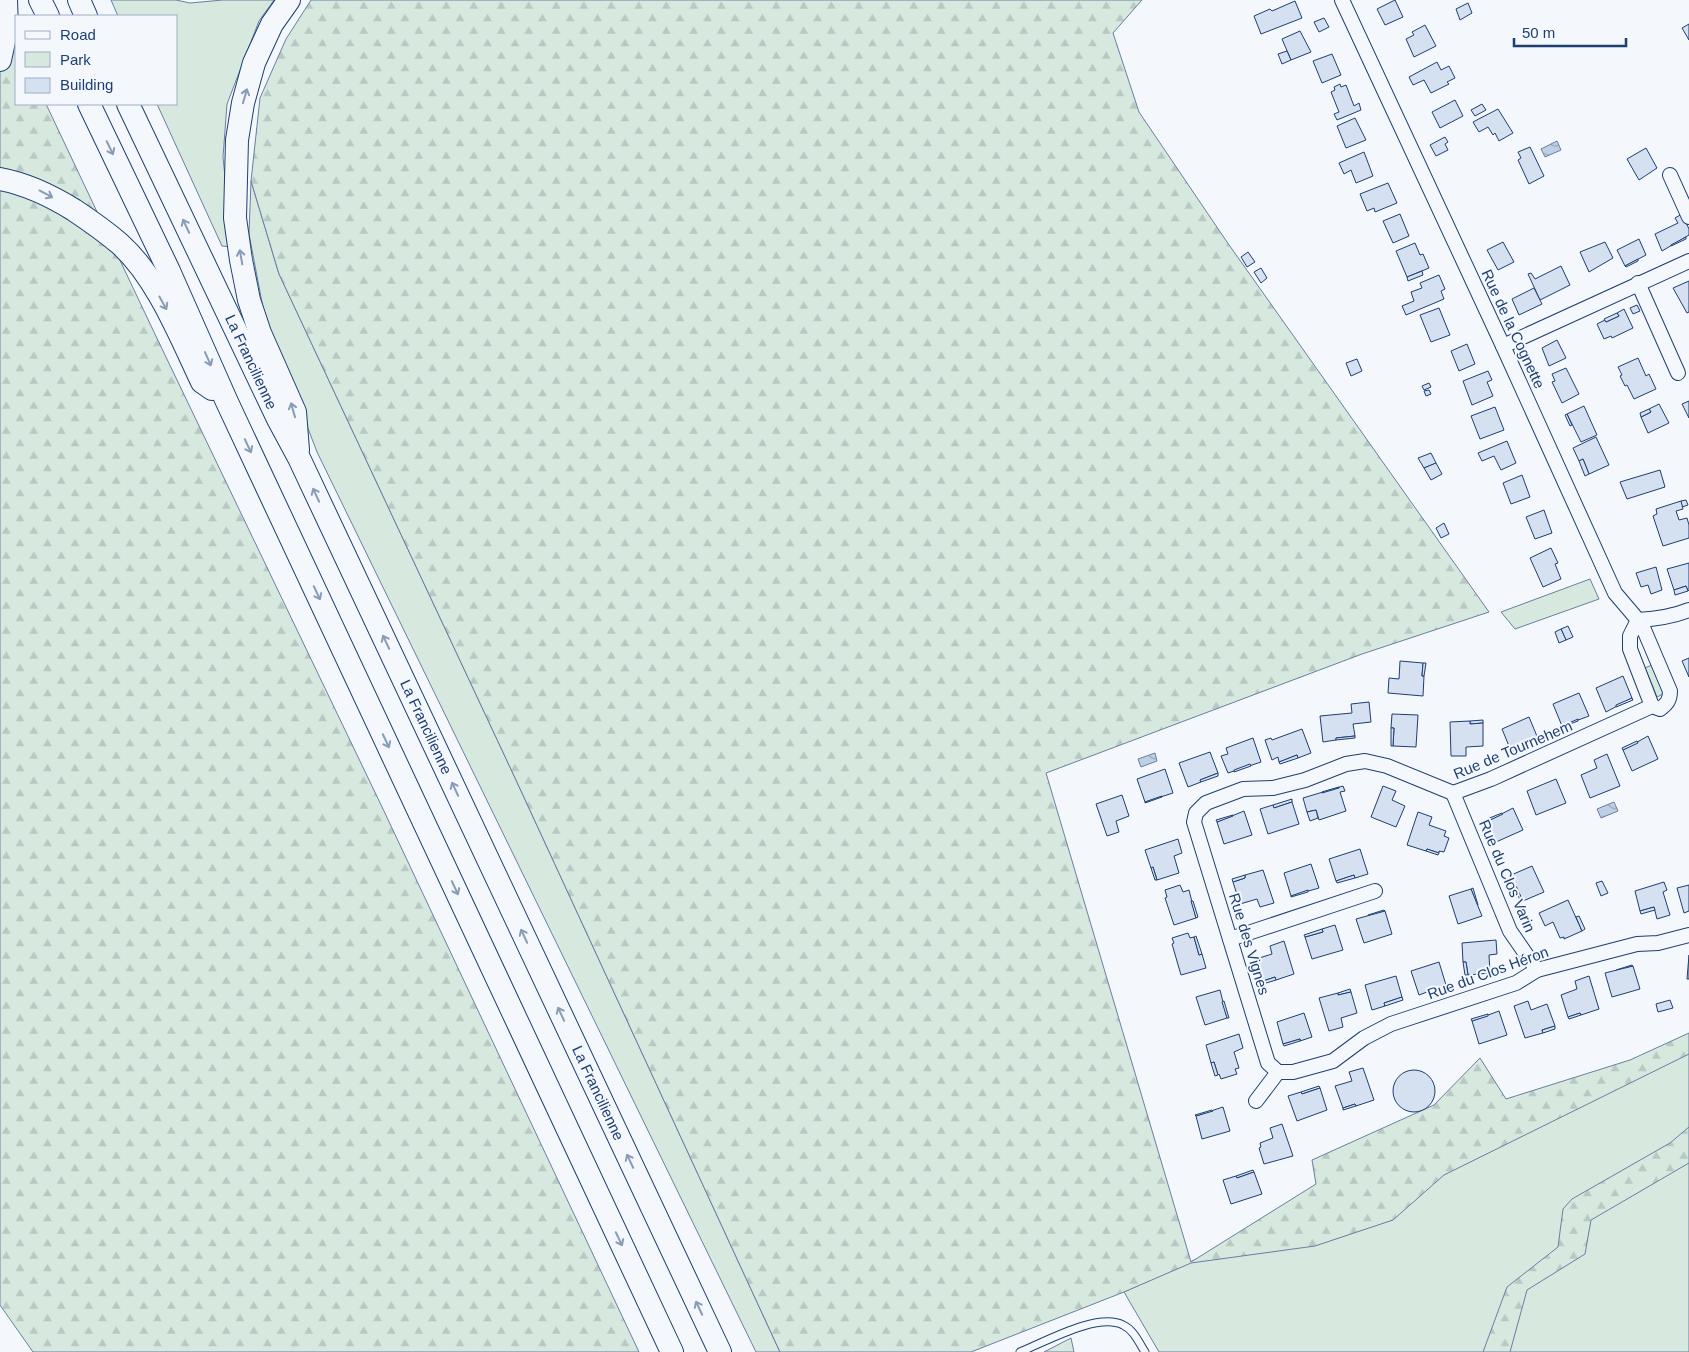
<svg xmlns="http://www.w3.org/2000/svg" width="1689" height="1352" font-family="Arial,sans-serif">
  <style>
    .green { fill: #d7e8df; stroke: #687fa3 }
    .forest { fill: url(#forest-firs); stroke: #687fa3 }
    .water { fill: url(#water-waves); stroke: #687fa3 }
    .building { fill: #d5e0f0; stroke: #1d3f73 }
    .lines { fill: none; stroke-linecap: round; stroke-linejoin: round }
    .service-casing { stroke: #1d3f73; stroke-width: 9 }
    .minor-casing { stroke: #1d3f73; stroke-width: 16 }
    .trunk-casing { stroke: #1d3f73; stroke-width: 24 }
    .service { stroke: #f4f7fb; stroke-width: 7 }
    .minor { stroke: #f4f7fb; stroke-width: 14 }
    .trunk { stroke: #f4f7fb; stroke-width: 22 }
    .oneway { stroke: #889bb7 }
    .labels { text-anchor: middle; stroke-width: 4; stroke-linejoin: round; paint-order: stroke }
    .street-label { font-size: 15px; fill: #1d3f73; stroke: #f4f7fb }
  </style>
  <defs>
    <pattern id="forest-firs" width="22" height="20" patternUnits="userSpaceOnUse" patternTransform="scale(1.25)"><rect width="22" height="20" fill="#d7e8df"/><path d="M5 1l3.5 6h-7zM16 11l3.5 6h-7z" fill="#b8c8c3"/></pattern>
    <pattern id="water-waves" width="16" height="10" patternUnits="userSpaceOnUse" patternTransform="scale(1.25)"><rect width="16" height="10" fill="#bed0e5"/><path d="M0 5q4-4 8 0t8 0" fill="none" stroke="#9aaabe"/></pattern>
  </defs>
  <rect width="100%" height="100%" fill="#f4f7fb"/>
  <g class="green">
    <polygon points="111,0 176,0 190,3 223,0 274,0 259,21 227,104 223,157 232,247 222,246 157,104 176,104 176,16 118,16"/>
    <polygon points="251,181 279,274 516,780 780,1352 756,1352 317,452 264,313 249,234"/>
    <polygon points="1590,579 1599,599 1515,629 1501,612"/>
    <polygon points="1654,664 1665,693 1657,697 1645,668"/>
    <polygon points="1689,1035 1689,1352 1159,1352 1124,1292"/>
    <polygon points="1071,1338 1074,1352 1044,1352"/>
  </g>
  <g class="forest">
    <polygon points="311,0 1142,0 1113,33 1139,112 1227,242 1489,612 1362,654 1046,773 1191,1262 1316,1184 1312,1160 1434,1105 1480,1058 1506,1099 1630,1060 1689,1033 1689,1054 1444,1175 1393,1220 1315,1246 1191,1263 1124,1292 971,1352 780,1352 516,780 279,274 251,181 260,98 286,39"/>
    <polygon points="0,6 16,40 16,104 46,104 153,330 383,809 639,1352 33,1352 0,1305"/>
    <polygon points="1689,1127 1689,1163 1591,1220 1585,1254 1527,1290 1510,1352 1483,1352 1507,1287 1558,1247 1563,1209 1572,1199 1670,1143"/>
  </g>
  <g class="water">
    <polygon points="1557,141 1561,150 1545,157 1541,149"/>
    <polygon points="1155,753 1157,761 1141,767 1138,759"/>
    <polygon points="1614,802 1618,811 1601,818 1597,809"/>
  </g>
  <g class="building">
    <polygon points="1395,0 1403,17 1385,25 1377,9"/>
    <polygon points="1295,1 1302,18 1261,34 1254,16 1270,9 1272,11"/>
    <polygon points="1468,3 1472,13 1460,20 1456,9"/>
    <polygon points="1324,18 1329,27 1319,32 1314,22"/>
    <polygon points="1689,24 1689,40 1682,28"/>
    <polygon points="1425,25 1436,46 1414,57 1406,39 1414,35 1412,32"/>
    <polygon points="1300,31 1311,52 1291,60 1282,39"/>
    <polygon points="1287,51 1291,60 1282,64 1278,54"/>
    <polygon points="1332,54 1341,75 1322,83 1313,61"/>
    <polygon points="1437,62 1441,70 1449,66 1455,78 1447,82 1449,84 1431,93 1424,80 1413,85 1409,77"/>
    <polygon points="1340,84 1341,87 1346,85 1354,106 1359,103 1361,110 1337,120 1334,114 1339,112 1331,92 1335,90 1334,87"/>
    <polygon points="1455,100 1463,116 1440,128 1432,112"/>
    <polygon points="1482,104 1486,110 1475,116 1471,110"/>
    <polygon points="1498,109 1513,133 1499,141 1495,133 1493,135 1488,127 1479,132 1473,122"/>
    <polygon points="1355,118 1366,140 1346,148 1337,126"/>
    <polygon points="1445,137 1448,142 1445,144 1448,150 1436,156 1430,145"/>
    <polygon points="1530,147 1544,176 1529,184 1518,160 1521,158 1518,152"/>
    <polygon points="1646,148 1657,168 1639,180 1627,159"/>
    <polygon points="1364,152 1373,176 1356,183 1351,170 1344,174 1339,163"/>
    <polygon points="1388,183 1397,203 1375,212 1374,208 1367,211 1360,194"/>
    <polygon points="1400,214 1409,236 1393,243 1383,221"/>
    <polygon points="1682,214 1689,229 1689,235 1662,251 1655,234 1678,223 1675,218"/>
    <polygon points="1686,237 1686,239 1671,246 1671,245"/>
    <polygon points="1639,239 1646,255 1625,266 1617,250"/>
    <polygon points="1503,242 1514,262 1498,270 1487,250"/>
    <polygon points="1605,242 1613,258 1589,272 1580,252"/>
    <polygon points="1415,243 1420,255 1423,254 1429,268 1407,277 1396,251"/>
    <polygon points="1248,252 1255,262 1247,267 1241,257"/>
    <polygon points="1638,259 1638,261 1626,267 1625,266"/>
    <polygon points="1561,266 1570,285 1540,300 1528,274 1531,273 1535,279"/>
    <polygon points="1261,268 1267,278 1261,283 1254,272"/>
    <polygon points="1422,271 1423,275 1408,281 1407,277"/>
    <polygon points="1439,275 1445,289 1441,291 1444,299 1406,315 1402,306 1414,301 1411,292 1422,288 1420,283"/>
    <polygon points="1689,281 1689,312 1687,313 1673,288"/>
    <polygon points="1534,288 1542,304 1519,315 1512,299"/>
    <polygon points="1637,305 1640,311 1633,314 1630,308"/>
    <polygon points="1439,308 1450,335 1431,342 1420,315"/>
    <polygon points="1624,309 1633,328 1612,338 1611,336 1604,339 1597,324 1605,320 1606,322 1619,316 1617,313"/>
    <polygon points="1617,313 1619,316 1606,322 1604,319"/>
    <polygon points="1557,340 1566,358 1549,366 1542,348"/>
    <polygon points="1467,344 1475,364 1459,371 1451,351"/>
    <polygon points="1638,358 1646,376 1649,374 1656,389 1634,399 1627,385 1625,386 1620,376 1622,375 1618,367"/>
    <polygon points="1357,359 1362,371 1351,376 1346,363"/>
    <polygon points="1566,368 1579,394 1562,403 1552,382 1555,381 1552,374"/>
    <polygon points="1488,371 1492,380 1487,382 1493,396 1472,405 1463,381"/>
    <polygon points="1429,383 1431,387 1424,390 1422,386"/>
    <polygon points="1429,390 1431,394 1426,396 1424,391"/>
    <polygon points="1689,401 1689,418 1682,404"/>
    <polygon points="1659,404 1669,423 1648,433 1641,417 1651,412 1649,409"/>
    <polygon points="1584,406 1597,435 1581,442 1567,414"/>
    <polygon points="1495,407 1504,430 1480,439 1471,416"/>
    <polygon points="1649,409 1651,412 1641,417 1640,413"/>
    <polygon points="1567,414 1572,425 1570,426 1565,415"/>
    <polygon points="1596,437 1609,465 1589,474 1583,459 1579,461 1573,448"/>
    <polygon points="1507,441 1516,463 1501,470 1494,456 1482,461 1478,453"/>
    <polygon points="1431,453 1436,463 1424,468 1418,458"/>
    <polygon points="1583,459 1589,474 1585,476 1579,461"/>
    <polygon points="1436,463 1442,474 1431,480 1424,468"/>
    <polygon points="1660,470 1665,487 1627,499 1620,482"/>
    <polygon points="1522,475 1530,497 1511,504 1503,483"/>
    <polygon points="1686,500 1688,505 1682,507 1681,501"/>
    <polygon points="1681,501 1683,509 1676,511 1679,520 1687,518 1689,525 1689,538 1663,546 1653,516 1657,514 1656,509"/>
    <polygon points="1544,510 1552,533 1535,539 1526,517"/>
    <polygon points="1444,523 1449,534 1441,538 1436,528"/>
    <polygon points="1551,548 1558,563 1555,564 1561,579 1543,587 1530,558"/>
    <polygon points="1689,563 1689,590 1688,591 1686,586 1674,590 1667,569"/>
    <polygon points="1656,567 1662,590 1651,594 1648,585 1641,587 1636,573"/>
    <polygon points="1686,586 1688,591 1675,595 1674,590"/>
    <polygon points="1568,626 1573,637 1566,640 1561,629"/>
    <polygon points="1561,629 1566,640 1559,643 1555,632"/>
    <polygon points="1689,658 1689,677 1682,661"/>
    <polygon points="1400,661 1423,663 1422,676 1424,676 1423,696 1388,693 1389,678 1399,679"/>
    <polygon points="1423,663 1426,663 1424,676 1422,676"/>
    <polygon points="1623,676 1632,698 1606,712 1596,688"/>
    <polygon points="1579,693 1589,716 1562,726 1553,704"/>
    <polygon points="1632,698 1633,700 1616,707 1616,705"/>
    <polygon points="1369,702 1371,722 1353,724 1355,736 1336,738 1336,740 1323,742 1320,716 1352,713 1351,704"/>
    <polygon points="1392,714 1418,715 1416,747 1393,746 1394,728 1391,728"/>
    <polygon points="1529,717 1539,741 1511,751 1502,729"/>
    <polygon points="1578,719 1578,721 1562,727 1562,726"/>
    <polygon points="1483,720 1483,723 1470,724 1470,721"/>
    <polygon points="1470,721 1470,724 1483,723 1483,746 1466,747 1466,756 1451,756 1450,722"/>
    <polygon points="1391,728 1394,728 1393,746 1391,746"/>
    <polygon points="1302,729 1311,753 1298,758 1297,755 1279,762 1278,757 1272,760 1265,740 1271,738 1272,740"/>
    <polygon points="1355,736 1355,738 1336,740 1336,738"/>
    <polygon points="1648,736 1658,759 1632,771 1623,750"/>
    <polygon points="1253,738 1261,762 1228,773 1221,756 1228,754 1226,748"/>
    <polygon points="1637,741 1638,743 1623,750 1622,748"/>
    <polygon points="1528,744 1529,745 1512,752 1511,751"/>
    <polygon points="1210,752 1218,773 1200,780 1201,782 1188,787 1179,763"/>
    <polygon points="1607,754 1620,786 1590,798 1581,775 1597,768 1594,760"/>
    <polygon points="1297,755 1298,758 1280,764 1279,762"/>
    <polygon points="1250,764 1251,766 1234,772 1234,770"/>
    <polygon points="1165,769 1173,793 1145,802 1137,779"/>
    <polygon points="1218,773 1218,776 1201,782 1200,780"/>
    <polygon points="1556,779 1566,803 1536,815 1527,791"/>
    <polygon points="1343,786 1345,791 1340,792 1346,811 1319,820 1316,810 1307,812 1303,798"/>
    <polygon points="1383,786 1396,791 1392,800 1405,806 1396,827 1371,817"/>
    <polygon points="1339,787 1339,788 1322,793 1322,792"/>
    <polygon points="1122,795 1129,816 1116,821 1119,832 1107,836 1096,804"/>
    <polygon points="1162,796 1162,797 1145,803 1145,802"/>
    <polygon points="1292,799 1292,802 1274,808 1273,805"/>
    <polygon points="1292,802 1299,824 1268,834 1260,809 1273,805 1274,808"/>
    <polygon points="1513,808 1523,830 1496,842 1488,821"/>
    <polygon points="1316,810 1318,818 1310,821 1307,812"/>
    <polygon points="1244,811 1252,835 1224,844 1217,822"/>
    <polygon points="1418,812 1432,817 1429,825 1446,831 1444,836 1449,838 1444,852 1439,851 1439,853 1427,849 1426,851 1407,845"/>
    <polygon points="1502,813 1503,814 1488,821 1487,819"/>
    <polygon points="1233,815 1233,816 1217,822 1216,820"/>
    <polygon points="1178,839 1182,853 1174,856 1179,873 1157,880 1153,867 1151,868 1145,850"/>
    <polygon points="1360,849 1368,874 1355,878 1354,875 1336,881 1329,859"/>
    <polygon points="1427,849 1439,853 1438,855 1426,851"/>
    <polygon points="1311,864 1319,888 1291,896 1284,873"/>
    <polygon points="1532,866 1544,892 1523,901 1509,876"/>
    <polygon points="1153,867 1157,880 1155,880 1151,868"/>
    <polygon points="1263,870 1274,903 1260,907 1257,899 1240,904 1233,882 1245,878 1245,875"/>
    <polygon points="1245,875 1245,878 1233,882 1232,879"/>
    <polygon points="1354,875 1355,878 1337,883 1336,881"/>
    <polygon points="1602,881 1608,893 1601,896 1596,883"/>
    <polygon points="1664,882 1667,890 1663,892 1670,915 1657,919 1654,907 1640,911 1635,891"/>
    <polygon points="1180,885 1183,892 1189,890 1196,918 1174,925 1165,898 1167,897 1165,890"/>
    <polygon points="1689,885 1689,911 1684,913 1677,888"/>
    <polygon points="1516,886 1523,901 1521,902 1514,887"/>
    <polygon points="1473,888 1478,905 1477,905 1471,889"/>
    <polygon points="1471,889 1482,916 1458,924 1449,896"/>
    <polygon points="1308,890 1308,892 1291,897 1291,896"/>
    <polygon points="1568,900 1582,931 1564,939 1564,937 1560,938 1553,922 1545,926 1539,913"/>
    <polygon points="1191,901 1193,901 1198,917 1196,918"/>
    <polygon points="1654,907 1655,910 1641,914 1640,911"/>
    <polygon points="1384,910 1385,911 1368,917 1368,915"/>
    <polygon points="1385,911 1392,934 1364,943 1356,919"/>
    <polygon points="1579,916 1585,929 1582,931 1576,917"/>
    <polygon points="1335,925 1343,950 1312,959 1305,937 1323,932 1322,929"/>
    <polygon points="1322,929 1323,932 1305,937 1304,935"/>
    <polygon points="1188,933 1190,938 1194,937 1199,955 1202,954 1206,968 1181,975 1172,944 1174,943 1172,938"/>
    <polygon points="1196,936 1202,954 1199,955 1194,937"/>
    <polygon points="1496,940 1497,954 1489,955 1490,973 1468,975 1466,962 1463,962 1462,943"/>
    <polygon points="1284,941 1294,974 1276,980 1275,977 1263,981 1256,959 1272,954 1270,946"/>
    <polygon points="1689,955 1689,979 1687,979"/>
    <polygon points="1439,962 1446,985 1419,995 1411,971"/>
    <polygon points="1463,962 1466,962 1468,975 1465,975"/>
    <polygon points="1632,965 1633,966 1616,971 1616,970"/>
    <polygon points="1633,966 1640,989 1612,997 1605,973"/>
    <polygon points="1396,976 1402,997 1384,1003 1385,1006 1372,1010 1365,985"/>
    <polygon points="1589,976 1599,1009 1581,1015 1580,1013 1568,1017 1561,995 1577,989 1575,981"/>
    <polygon points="1275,977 1276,980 1263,984 1263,981"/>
    <polygon points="1446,985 1446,986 1430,992 1429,990"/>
    <polygon points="1350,989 1351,992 1338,995 1338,993"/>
    <polygon points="1220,990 1227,1018 1205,1025 1196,997"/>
    <polygon points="1351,992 1357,1013 1341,1018 1343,1027 1329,1031 1319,998 1338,993 1338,995"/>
    <polygon points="1402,997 1403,1000 1385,1006 1384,1003"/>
    <polygon points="1670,1000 1673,1008 1658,1012 1656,1004"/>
    <polygon points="1224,1001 1229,1018 1227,1018 1222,1002"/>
    <polygon points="1528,1001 1531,1010 1547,1004 1555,1026 1542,1030 1543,1033 1525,1038 1514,1006"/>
    <polygon points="1499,1011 1507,1035 1479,1044 1472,1021"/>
    <polygon points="1304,1013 1312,1037 1300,1041 1300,1039 1283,1044 1277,1022"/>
    <polygon points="1580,1013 1581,1015 1569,1019 1568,1017"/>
    <polygon points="1488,1014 1488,1016 1472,1021 1471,1019"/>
    <polygon points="1555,1026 1555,1029 1543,1033 1542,1030"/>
    <polygon points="1239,1034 1243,1048 1234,1052 1239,1068 1235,1069 1237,1074 1221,1079 1219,1074 1218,1075 1214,1062 1211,1063 1206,1045"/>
    <polygon points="1300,1039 1300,1041 1284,1046 1283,1044"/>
    <polygon points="1214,1062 1218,1075 1215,1076 1211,1063"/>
    <polygon points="1363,1068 1374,1100 1356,1106 1355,1104 1343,1108 1335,1086 1352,1081 1349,1072"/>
    <circle cx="1414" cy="1091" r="21"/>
    <polygon points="1319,1086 1320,1088 1302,1094 1301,1092"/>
    <polygon points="1320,1088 1327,1110 1297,1121 1288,1096 1301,1092 1302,1094"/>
    <polygon points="1355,1104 1356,1106 1343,1110 1343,1108"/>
    <polygon points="1223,1107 1230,1131 1202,1139 1196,1116"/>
    <polygon points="1212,1110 1213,1111 1196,1116 1195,1115"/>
    <polygon points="1282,1124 1293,1156 1264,1164 1259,1148 1261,1147 1260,1143 1273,1138 1270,1128"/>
    <polygon points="1253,1170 1254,1172 1237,1178 1236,1176"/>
    <polygon points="1254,1172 1262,1194 1231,1204 1223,1180 1236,1176 1237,1178"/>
  </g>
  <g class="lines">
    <g class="service-casing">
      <path id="service" d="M1020,1352C1045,1342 1098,1312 1123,1325C1134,1330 1139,1343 1145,1352"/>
    </g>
    <g class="minor-casing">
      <g id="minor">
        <path d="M1342,0L1503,346L1615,593L1638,620C1656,619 1672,617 1689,610"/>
        <polyline points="1670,175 1689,217"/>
        <polyline points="1638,283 1678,373"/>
        <polyline points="1503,346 1689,261"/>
        <path d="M1638,620L1642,625L1670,691C1670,700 1667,704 1660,709L1652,706L1630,649V636Z"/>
        <polyline points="1453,793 1510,931 1537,970"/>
        <polyline points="1230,939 1375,891"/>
        <polyline points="1278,1072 1268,1063 1194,822 1196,813 1206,803 1243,789 1273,788 1305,780 1346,764 1365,761 1387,766 1453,793 1491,779 1652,706"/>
        <polyline points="1278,1072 1293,1072 1333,1061 1364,1038 1391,1024 1516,983 1537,970 1637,944 1658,943 1689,935"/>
        <polyline points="1256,1101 1278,1072"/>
      </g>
    </g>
    <g class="trunk-casing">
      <g id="trunk">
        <polyline points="40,0 48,16"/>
        <polyline points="79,0 86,16"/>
        <polyline points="289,0 272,24 254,63 243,103 237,140 235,218 241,260 249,300 260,333 295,412 298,450"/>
        <polyline points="0,60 7,28 6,0"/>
        <polyline points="89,104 169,271 227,402 672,1352"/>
        <polyline points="128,104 278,419 299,458 720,1352"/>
        <path d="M0,179C27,184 50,195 74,210C89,220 106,232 120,244C157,277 181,338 202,382L212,389"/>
      </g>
    </g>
    <use href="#service" class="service"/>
    <use href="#minor" class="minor"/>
    <use href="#trunk" class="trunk"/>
  </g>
  <defs><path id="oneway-shaft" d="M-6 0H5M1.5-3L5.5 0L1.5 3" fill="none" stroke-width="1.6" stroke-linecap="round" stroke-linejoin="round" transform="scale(1.25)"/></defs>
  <g class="oneway">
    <use href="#oneway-shaft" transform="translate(245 96) rotate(-74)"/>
    <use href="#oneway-shaft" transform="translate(110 148) rotate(64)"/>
    <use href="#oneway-shaft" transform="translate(46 194) rotate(28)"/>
    <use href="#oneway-shaft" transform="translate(186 226) rotate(-115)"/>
    <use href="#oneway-shaft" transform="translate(241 257) rotate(-100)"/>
    <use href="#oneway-shaft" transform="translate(163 303) rotate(61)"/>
    <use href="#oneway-shaft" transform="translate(208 359) rotate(66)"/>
    <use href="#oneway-shaft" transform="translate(293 410) rotate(-106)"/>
    <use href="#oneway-shaft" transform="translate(248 446) rotate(65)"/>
    <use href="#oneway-shaft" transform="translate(316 495) rotate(-115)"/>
    <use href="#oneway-shaft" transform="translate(317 593) rotate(65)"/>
    <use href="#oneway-shaft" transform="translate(386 642) rotate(-115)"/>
    <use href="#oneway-shaft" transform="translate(386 741) rotate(65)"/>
    <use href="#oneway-shaft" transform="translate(455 789) rotate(-115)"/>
    <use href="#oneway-shaft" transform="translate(455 888) rotate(65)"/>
    <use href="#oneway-shaft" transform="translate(524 936) rotate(-115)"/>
    <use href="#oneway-shaft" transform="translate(561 1014) rotate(-115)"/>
    <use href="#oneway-shaft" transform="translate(630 1161) rotate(-115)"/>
    <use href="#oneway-shaft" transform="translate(619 1239) rotate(65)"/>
    <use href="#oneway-shaft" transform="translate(699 1308) rotate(-115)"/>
  </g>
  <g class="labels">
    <g class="street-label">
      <text transform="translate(1513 329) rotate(65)" y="5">Rue de la Cognette</text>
      <text transform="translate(251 362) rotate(65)" y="5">La Francilienne</text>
      <text transform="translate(426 727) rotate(65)" y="5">La Francilienne</text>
      <text transform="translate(1513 750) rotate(-23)" y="5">Rue de Tournehem</text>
      <text transform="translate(1507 876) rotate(67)" y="5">Rue du Clos Varin</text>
      <text transform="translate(1249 944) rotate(73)" y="5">Rue des Vignes</text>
      <text transform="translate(1488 973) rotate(-20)" y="5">Rue du Clos Héron</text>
      <text transform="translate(598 1093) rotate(65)" y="5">La Francilienne</text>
    </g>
  </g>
  <rect x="15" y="15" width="162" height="90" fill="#f4f7fb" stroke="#9eadc5"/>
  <rect x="25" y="31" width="25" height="8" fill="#f4f7fb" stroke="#9eadc5"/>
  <text x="60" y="40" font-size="15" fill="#1d3f73">Road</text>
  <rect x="25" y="52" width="25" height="15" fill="#d7e8df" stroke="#9eadc5"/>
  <text x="60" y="65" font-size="15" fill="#1d3f73">Park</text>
  <rect x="25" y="78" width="25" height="15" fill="#d5e0f0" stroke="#9eadc5"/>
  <text x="60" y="90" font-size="15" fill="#1d3f73">Building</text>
  <path d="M1514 38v8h112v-8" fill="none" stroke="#1d3f73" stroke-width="2.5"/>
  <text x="1522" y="38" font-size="15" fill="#1d3f73" stroke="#f4f7fb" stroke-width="4" paint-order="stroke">50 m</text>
</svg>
